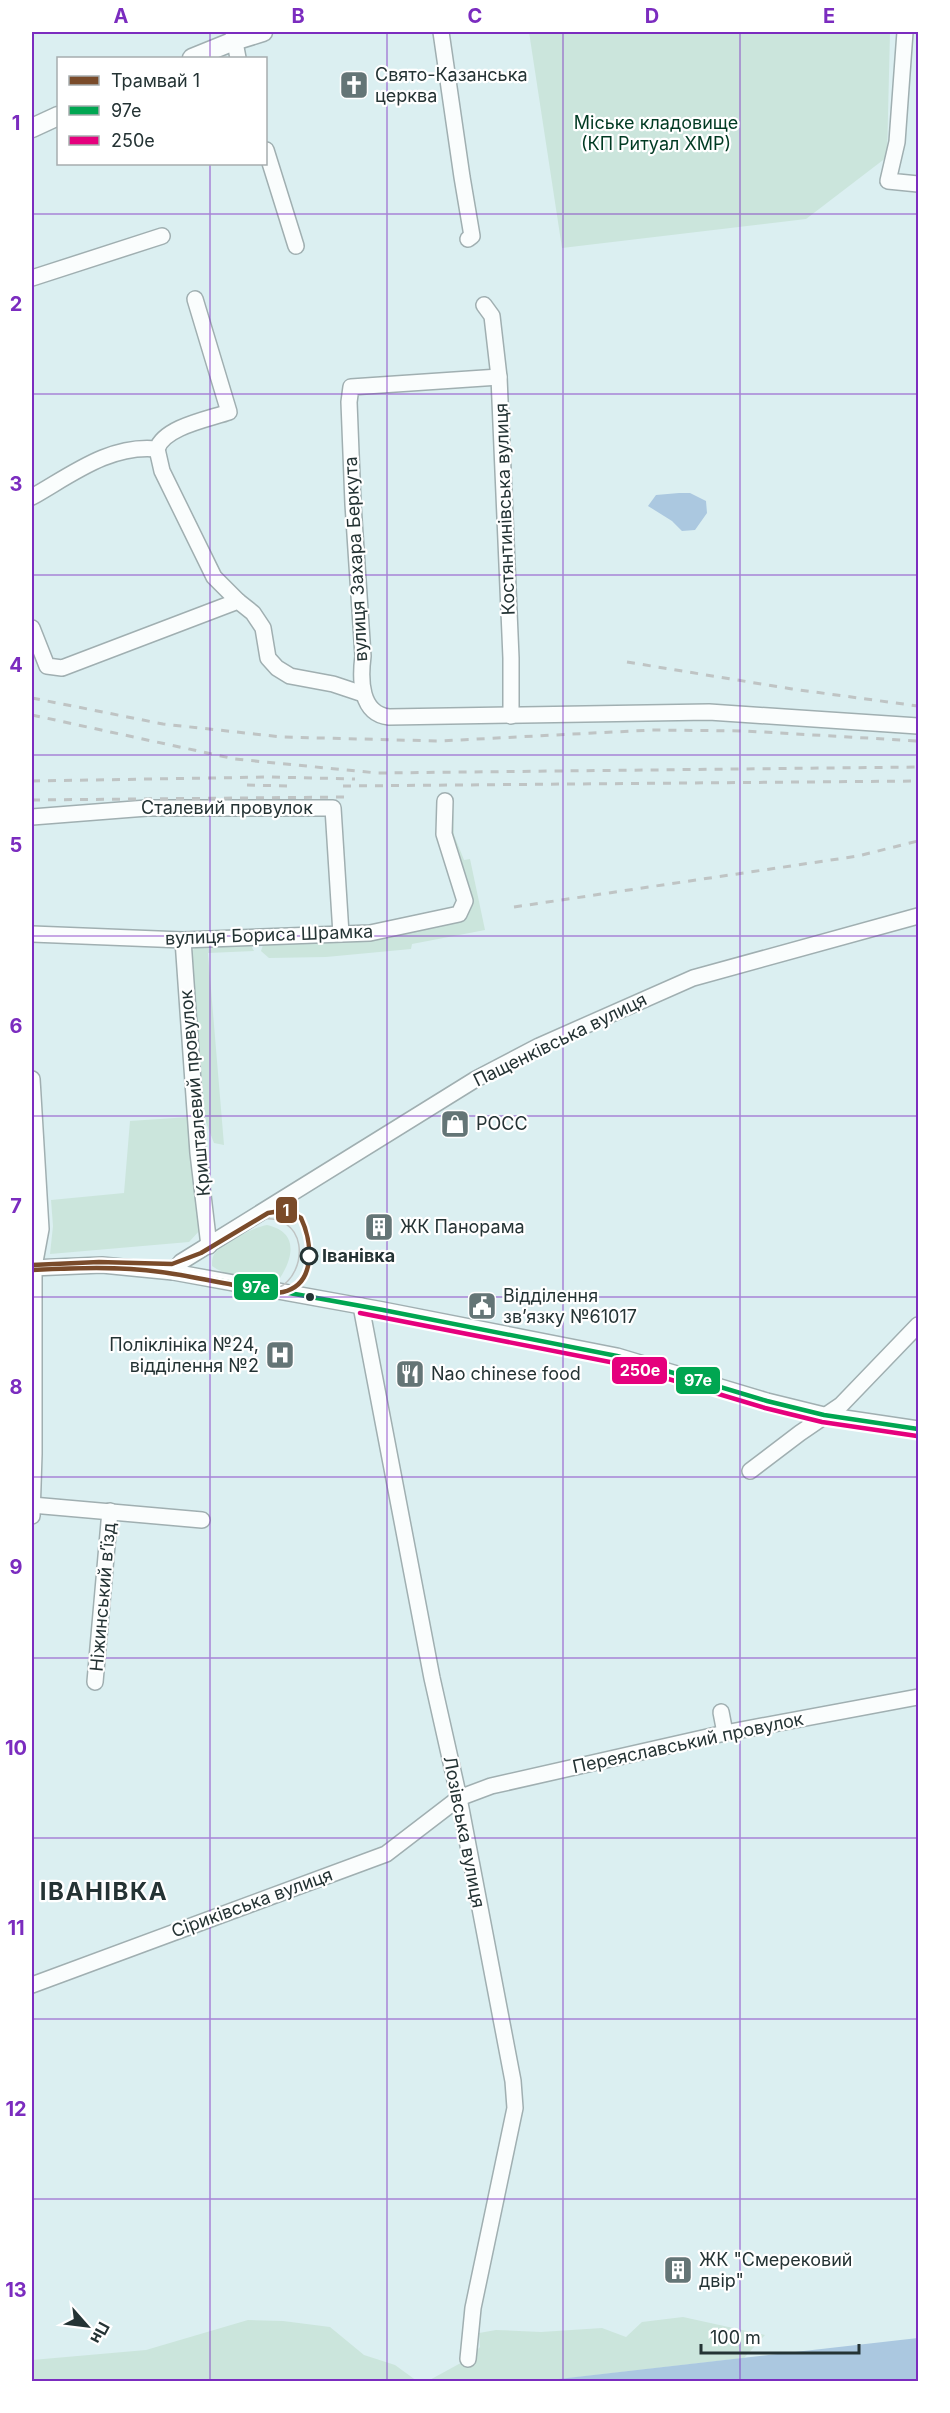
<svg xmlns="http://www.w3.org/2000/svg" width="950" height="2413" font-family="Inter,sans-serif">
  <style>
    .green { fill: #cbe5dc }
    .water { fill: #abc8e0 }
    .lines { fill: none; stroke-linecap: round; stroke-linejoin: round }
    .minor-casing { stroke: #a0afb1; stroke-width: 18 }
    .major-casing { stroke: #a0afb1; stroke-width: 21 }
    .minor { stroke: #fafdfd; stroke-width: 15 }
    .major { stroke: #fafdfd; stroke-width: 18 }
    .tram { stroke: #bfc4c4; stroke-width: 1.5 }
    .rail { stroke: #bfc4c4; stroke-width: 3; stroke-dasharray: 8 8; stroke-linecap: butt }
    .bus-1-casing { stroke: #fff; stroke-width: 9 }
    .bus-2-casing { stroke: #fff; stroke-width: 9 }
    .bus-1 { stroke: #00a651; stroke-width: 4.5 }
    .bus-2 { stroke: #e5007d; stroke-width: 4.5 }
    .tram-1-casing { stroke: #fff; stroke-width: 9 }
    .tram-1 { stroke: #7a4b2a; stroke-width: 4.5 }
    .grid { fill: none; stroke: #7b2cbf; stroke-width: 1.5; stroke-opacity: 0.55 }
    .stop-dot { fill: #fff; stroke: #243334; stroke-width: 3 }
    .bus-dot { fill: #243334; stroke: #fff; stroke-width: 2 }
    .labels { text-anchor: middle; stroke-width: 4.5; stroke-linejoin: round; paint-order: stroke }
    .poi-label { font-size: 18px; fill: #243334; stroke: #fff; text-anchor: start }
    .park-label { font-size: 18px; fill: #003a23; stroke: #fff }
    .street-label { font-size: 18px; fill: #243334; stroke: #fff }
    .stop-label { font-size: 18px; font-weight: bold; fill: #243334; stroke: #fff; text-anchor: start }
    .district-label { font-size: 24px; font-weight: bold; letter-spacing: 1.5px; fill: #243334; stroke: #fff }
    .line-badge { stroke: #fff; stroke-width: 2 }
    .badge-label { font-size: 16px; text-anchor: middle; font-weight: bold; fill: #fff }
    .neatline { fill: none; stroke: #7b2cbf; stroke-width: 2 }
    .grid-label { font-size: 20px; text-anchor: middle; font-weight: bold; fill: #7b2cbf }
  </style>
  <rect width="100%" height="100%" fill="#dbeff1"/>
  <g class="green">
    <polygon points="529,32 890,32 887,157 806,219 562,248"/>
    <polygon points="453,799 454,835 464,860 470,859 485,930 412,944 411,949 326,957 269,958 261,951 264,942 341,942 462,916 447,833 447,800"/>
    <polygon points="249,942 254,951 208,953 224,1145 214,1143 205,1120 191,952 199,944"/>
    <polygon points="189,1117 200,1230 189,1242 50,1254 53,1226 51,1200 124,1193 130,1121"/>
    <path d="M267,1225C298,1232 294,1256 280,1278C264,1283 225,1276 212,1266C212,1261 212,1256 216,1252C225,1242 254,1227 267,1225Z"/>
    <polygon points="683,2317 765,2335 744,2358 543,2381 426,2382 468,2359 480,2347 479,2333 496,2330 541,2332 602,2328 626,2337 642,2322"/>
    <polygon points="248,2320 283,2321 330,2327 364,2355 395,2365 417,2381 32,2381 32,2360 146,2350"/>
  </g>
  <g class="water">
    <polygon points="679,493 690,493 706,501 707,513 695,530 682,531 672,521 648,506 656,495"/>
    <polygon points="918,2338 918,2379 897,2382 541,2381"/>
  </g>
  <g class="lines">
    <g class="minor-casing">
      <g id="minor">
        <polyline points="233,32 238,58"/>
        <polyline points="441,32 462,177 472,236 468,239"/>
        <polyline points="905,32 897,142 888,181 918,184"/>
        <polyline points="266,150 296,246"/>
        <polyline points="32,278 162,236"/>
        <polyline points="484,305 492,316 499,377 511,658 511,716"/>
        <path d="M499,377L351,387L349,402L353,504L363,656C360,679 360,714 389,717L709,712L918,726"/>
        <polyline points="157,449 162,471 214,577 238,601"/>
        <path d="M32,497C71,475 110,444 157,449C164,427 209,419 229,412L195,299"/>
        <polyline points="32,628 47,666 62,668 238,601 253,613 263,628 268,658 277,668 290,676 333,684 363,694"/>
        <polyline points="32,817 147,808 333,808 341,934"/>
        <polyline points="32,934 183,940 370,933 459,914 465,901 444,834 445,801"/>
        <polyline points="183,940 198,1153 209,1246"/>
        <polyline points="32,1079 41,1229 34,1267 34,1454 32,1516"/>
        <polyline points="32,1268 102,1265 173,1272 383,1310 617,1356 767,1401 824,1415 918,1429"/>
        <polyline points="173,1272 181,1262 476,1079 539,1046 693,978 918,916"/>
        <polyline points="361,1306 432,1678 459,1798 513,2081 515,2108 473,2308 468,2359"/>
        <polyline points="750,1471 800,1433 841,1405 918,1325"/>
        <polyline points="32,1505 202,1520"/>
        <polyline points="95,1682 110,1511"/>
        <polyline points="721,1712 725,1733"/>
        <polyline points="32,1985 386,1854 459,1798 491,1786 725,1733 918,1697"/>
      </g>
    </g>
    <g class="major-casing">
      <g id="major">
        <polyline points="192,58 234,41 263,32"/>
        <polyline points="32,128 58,116"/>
      </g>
    </g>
    <use href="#minor" class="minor"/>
    <use href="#major" class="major"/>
    <path class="tram" d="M255,1220C310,1209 309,1274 278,1288C271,1291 263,1290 255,1290"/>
    <g class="rail">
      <polyline points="627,662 792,689 918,706"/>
      <polyline points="32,698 163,724 282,737 439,741 652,730 745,731 918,741"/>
      <polyline points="32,715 235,759 377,773 918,767"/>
      <polyline points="32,781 270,777 355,779"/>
      <polyline points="247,785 289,786"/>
      <polyline points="343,786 918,781"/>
      <polyline points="32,800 345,797"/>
      <polyline points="514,907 858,856 918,841"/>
    </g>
    <g class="bus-1-casing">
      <polyline id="bus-1" points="32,1268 102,1265 173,1272 383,1310 617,1356 767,1401 824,1415 918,1429"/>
    </g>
    <g class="bus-2-casing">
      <polyline id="bus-2" points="360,1313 615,1363 765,1408 822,1422 917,1436"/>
    </g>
    <use href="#bus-1" class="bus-1"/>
    <use href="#bus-2" class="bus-2"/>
    <g class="tram-1-casing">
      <path id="tram-1" d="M32,1265L99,1262L172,1264L201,1253L268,1213L286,1210L301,1218C312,1241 317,1284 283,1292C266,1296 246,1288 229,1284C206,1280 184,1275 161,1272C118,1266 75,1268 32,1270"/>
    </g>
    <use href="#tram-1" class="tram-1"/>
  </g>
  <path class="grid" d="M210,32V58M387,32V2382M563,32V2382M740,32V2382M210,164V2382M32,214H918M32,394H918M32,575H918M32,755H918M32,936H918M32,1116H918M32,1297H918M32,1477H918M32,1658H918M32,1838H918M32,2019H918M32,2199H918"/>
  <defs>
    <g id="church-square" transform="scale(1.5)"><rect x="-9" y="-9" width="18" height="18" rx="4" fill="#647576" stroke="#fff"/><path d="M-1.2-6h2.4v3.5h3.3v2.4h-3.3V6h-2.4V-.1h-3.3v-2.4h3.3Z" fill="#fff"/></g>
    <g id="shop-square" transform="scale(1.5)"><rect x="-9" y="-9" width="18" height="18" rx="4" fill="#647576" stroke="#fff"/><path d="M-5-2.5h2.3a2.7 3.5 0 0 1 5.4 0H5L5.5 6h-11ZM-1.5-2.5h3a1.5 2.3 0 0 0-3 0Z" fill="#fff"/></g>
    <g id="building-square" transform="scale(1.5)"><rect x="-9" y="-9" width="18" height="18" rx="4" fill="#647576" stroke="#fff"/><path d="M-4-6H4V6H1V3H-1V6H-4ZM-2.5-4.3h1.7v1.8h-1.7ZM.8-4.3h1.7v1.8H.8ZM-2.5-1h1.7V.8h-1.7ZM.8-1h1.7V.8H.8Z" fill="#fff"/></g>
    <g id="civic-square" transform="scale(1.5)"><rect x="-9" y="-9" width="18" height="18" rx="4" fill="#647576" stroke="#fff"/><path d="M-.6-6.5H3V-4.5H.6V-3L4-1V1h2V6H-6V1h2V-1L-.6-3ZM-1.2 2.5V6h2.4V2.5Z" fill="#fff"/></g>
    <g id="hospital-square" transform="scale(1.5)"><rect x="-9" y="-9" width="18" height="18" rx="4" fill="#647576" stroke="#fff"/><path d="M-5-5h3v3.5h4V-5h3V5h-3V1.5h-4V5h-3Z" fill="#fff"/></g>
    <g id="restaurant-square" transform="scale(1.5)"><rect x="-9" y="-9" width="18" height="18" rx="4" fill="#647576" stroke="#fff"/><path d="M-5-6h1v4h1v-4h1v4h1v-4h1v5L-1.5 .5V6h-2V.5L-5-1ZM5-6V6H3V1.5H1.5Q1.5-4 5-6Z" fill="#fff"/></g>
  </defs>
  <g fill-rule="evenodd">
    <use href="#church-square" x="354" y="85"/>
    <use href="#shop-square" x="455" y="1124"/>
    <use href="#building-square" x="379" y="1227"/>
    <use href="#civic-square" x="482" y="1306"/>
    <use href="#hospital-square" x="280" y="1355"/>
    <use href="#restaurant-square" x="410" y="1374"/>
    <use href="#building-square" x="678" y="2270"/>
  </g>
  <circle class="stop-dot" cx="309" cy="1256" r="8"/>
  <circle class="bus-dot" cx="310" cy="1297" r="5"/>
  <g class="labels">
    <g class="poi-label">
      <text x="375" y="81">Свято-Казанська<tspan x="375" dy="21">церква</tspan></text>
      <text x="476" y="1130">РОСС</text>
      <text x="400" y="1233">ЖК Панорама</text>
      <text x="503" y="1302">Відділення<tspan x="503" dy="21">зв’язку №61017</tspan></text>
      <text x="259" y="1351" text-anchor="end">Поліклініка №24,<tspan x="259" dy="21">відділення №2</tspan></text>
      <text x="431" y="1380">Nao chinese food</text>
      <text x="699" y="2266">ЖК "Смерековий<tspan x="699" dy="21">двір"</tspan></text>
    </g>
    <g class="park-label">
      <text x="656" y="129">Міське кладовище<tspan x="656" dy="21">(КП Ритуал ХМР)</tspan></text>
    </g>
    <g class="street-label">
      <text transform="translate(505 509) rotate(-92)" y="6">Костянтинівська вулиця</text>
      <text transform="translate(356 559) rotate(-93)" y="6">вулиця Захара Беркута</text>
      <text x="227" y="814">Сталевий провулок</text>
      <text transform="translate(269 935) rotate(-2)" y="6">вулиця Бориса Шрамка</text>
      <text transform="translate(560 1040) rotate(-26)" y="6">Пащенківська вулиця</text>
      <text transform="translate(195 1093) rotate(-95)" y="6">Кришталевий провулок</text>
      <text transform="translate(103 1597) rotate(-85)" y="6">Ніжинський в’їзд</text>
      <text transform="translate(688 1743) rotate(-12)" y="6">Переяславський провулок</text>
      <text transform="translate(464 1832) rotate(79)" y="6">Лозівська вулиця</text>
      <text transform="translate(252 1903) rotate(-20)" y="6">Сіриківська вулиця</text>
    </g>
    <g class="stop-label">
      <text x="322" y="1262">Іванівка</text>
    </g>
    <g class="district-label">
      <text x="104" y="1900">ІВАНІВКА</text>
    </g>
  </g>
  <g class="line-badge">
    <rect x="275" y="1196" width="23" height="28" rx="6" fill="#7a4b2a"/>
    <rect x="233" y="1273" width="46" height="28" rx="6" fill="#00a651"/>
    <rect x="611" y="1356" width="57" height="29" rx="6" fill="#e5007d"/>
    <rect x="675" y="1366" width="46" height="29" rx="6" fill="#00a651"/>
  </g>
  <g class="badge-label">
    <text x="286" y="1216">1</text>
    <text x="256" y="1293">97е</text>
    <text x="640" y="1376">250е</text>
    <text x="698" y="1386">97е</text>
  </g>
  <rect width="950" height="2413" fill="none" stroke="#ffffff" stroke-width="66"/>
  <rect x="57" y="57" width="210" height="108" fill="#ffffff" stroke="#a7adae" stroke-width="1.5"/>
  <rect x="69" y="76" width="30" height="9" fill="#7a4b2a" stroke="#a7adae" stroke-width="1.5"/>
  <text x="111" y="87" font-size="18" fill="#243334">Трамвай 1</text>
  <rect x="69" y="106" width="30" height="9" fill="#00a651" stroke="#a7adae" stroke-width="1.5"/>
  <text x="111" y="117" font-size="18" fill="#243334">97е</text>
  <rect x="69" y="136" width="30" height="9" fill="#e5007d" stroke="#a7adae" stroke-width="1.5"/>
  <text x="111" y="147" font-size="18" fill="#243334">250е</text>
  <g transform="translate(87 2326) rotate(118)" stroke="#ffffff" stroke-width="4.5" paint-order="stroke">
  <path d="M0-4.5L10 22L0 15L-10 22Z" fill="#243334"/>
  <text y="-9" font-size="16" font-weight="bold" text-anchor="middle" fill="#243334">Пн</text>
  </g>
  <path d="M701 2344v9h158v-9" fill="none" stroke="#243334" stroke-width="3"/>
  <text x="710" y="2344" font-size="18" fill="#243334" stroke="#ffffff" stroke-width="4.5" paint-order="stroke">100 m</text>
  <rect x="33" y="33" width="884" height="2347" class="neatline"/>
  <g class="grid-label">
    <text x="121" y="23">A</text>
    <text x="298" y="23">B</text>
    <text x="475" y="23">C</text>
    <text x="652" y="23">D</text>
    <text x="829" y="23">E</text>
    <text x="16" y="130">1</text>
    <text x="16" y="311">2</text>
    <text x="16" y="491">3</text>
    <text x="16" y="672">4</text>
    <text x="16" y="852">5</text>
    <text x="16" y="1033">6</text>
    <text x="16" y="1213">7</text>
    <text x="16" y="1394">8</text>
    <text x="16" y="1574">9</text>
    <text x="16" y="1755">10</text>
    <text x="16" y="1935">11</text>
    <text x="16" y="2116">12</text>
    <text x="16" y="2297">13</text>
  </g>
</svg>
